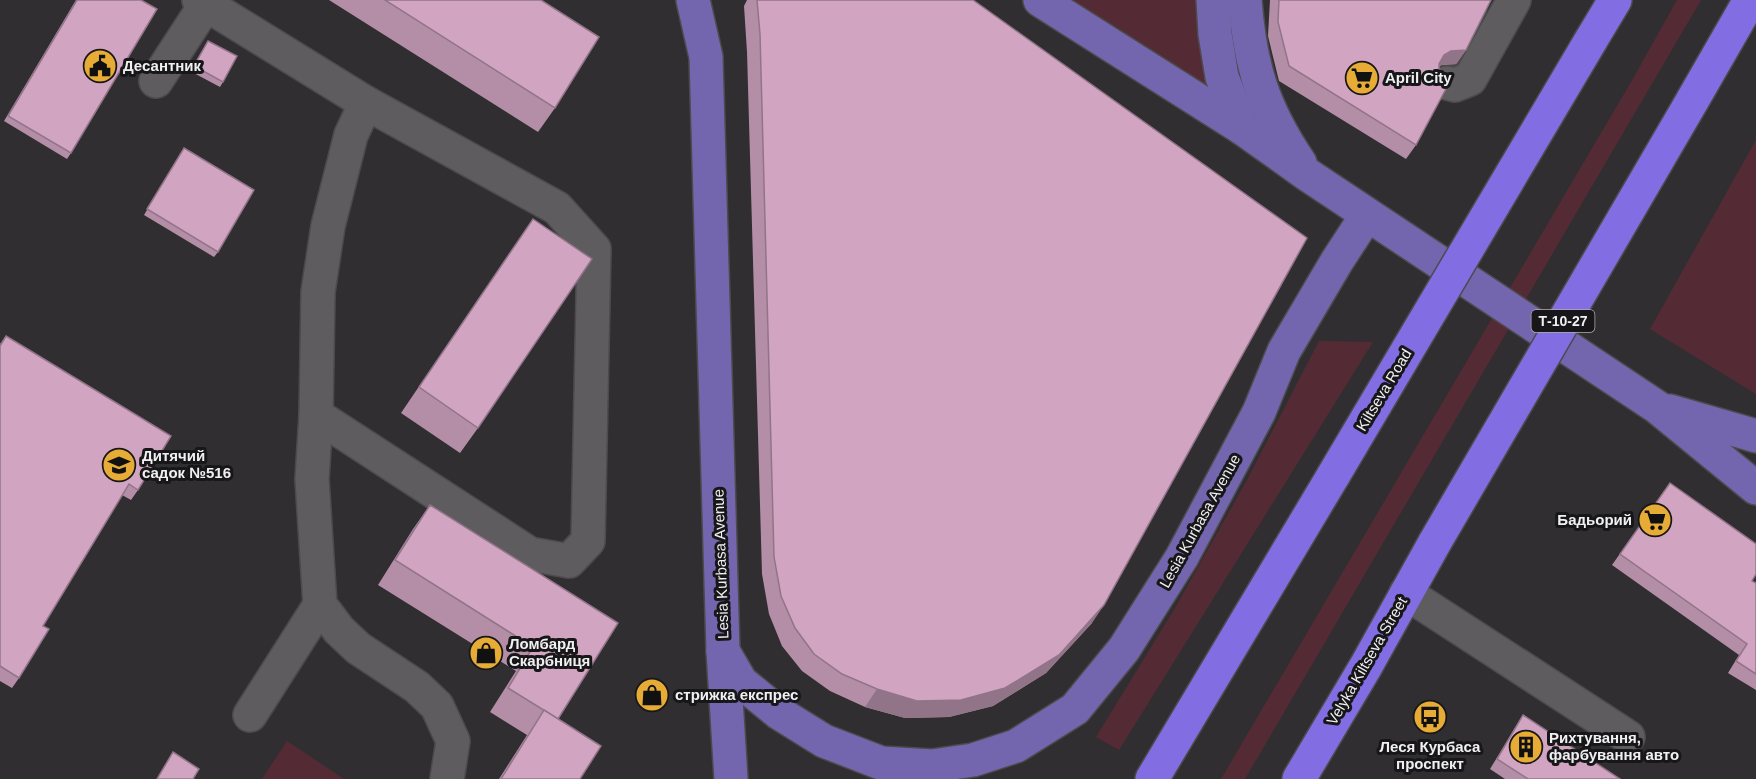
<svg xmlns="http://www.w3.org/2000/svg" width="1756" height="779" font-family="Helvetica,sans-serif">
  <style>
    .green { fill: #542b35 }
    .lines { fill: none; stroke-linecap: round; stroke-linejoin: round }
    .minor-tunnel { stroke: #4d4b4e; stroke-width: 33; stroke-dasharray: 33 16; stroke-linecap: butt }
    .minor-casing { stroke: #4c4a4d; stroke-width: 36 }
    .major-casing { stroke: #4c4a4d; stroke-width: 36 }
    .highway-casing { stroke: #4c4a4d; stroke-width: 36 }
    .minor { stroke: #5e5c5f; stroke-width: 33 }
    .major { stroke: #7466ae; stroke-width: 33 }
    .highway { stroke: #836de2; stroke-width: 33 }
    .highway-bridge-casing { stroke: #4c4a4d; stroke-width: 36; stroke-linecap: butt }
    .highway-bridge { stroke: #836de2; stroke-width: 33 }
    .wall { fill: #b48ea7 }
    .shaded-wall { fill: #927488 }
    .building { fill: #d1a5c2; stroke: #927488; stroke-width: 1.5 }
    .labels { text-anchor: middle; stroke-width: 6; stroke-linejoin: round; paint-order: stroke }
    .shield { fill: #171618; stroke: #afaeb0; stroke-width: 1.5 }
    .shield-label { font-size: 14px; font-weight: bold; fill: #f0eff1 }
    .poi-label { font-size: 15px; font-weight: bold; fill: #f0eff1; stroke: #171618; text-anchor: start }
    .street-label { font-size: 15px; fill: #f0eff1; stroke: #171618 }
  </style>
  <rect width="100%" height="100%" fill="#302e31"/>
  <g class="green">
    <polygon points="1069,0 1200,0 1213,93"/>
    <polygon points="1677,0 1701,0 1245,779 1221,779 1631,82"/>
    <polygon points="1756,140 1756,394 1650,329"/>
    <polygon points="1319,341 1373,342 1119,750 1096,737 1175,608 1247,480"/>
    <polygon points="287,741 344,779 262,779"/>
  </g>
  <g class="lines">
    <polyline class="minor-tunnel" points="1437,76 1474,0"/>
    <g class="minor-casing">
      <g id="minor">
        <polyline points="199,0 366,103 557,208 594,249 588,541 569,561 530,554 316,415"/>
        <polyline points="156,81 206,4"/>
        <polyline points="1447,83 1455,85 1470,79 1514,0"/>
        <polyline points="366,103 351,135 328,226 318,292 316,415 312,479 320,605 339,630 358,648 417,687 437,706 453,741 447,779"/>
        <polyline points="1406,593 1628,737"/>
        <polyline points="250,715 320,605"/>
      </g>
    </g>
    <g class="major-casing">
      <g id="major">
        <polyline points="693,0 706,57 723,651 731,779"/>
        <polyline points="1040,0 1242,128 1308,175 1657,407 1756,488"/>
        <polyline points="1213,0 1215,34 1222,77 1242,128"/>
        <path d="M1245,0C1250,66 1263,108 1300,163"/>
        <polyline points="1670,411 1756,436"/>
        <polyline points="723,651 741,682 779,713 824,741 881,763 932,766 973,760 1016,746 1075,709 1124,649 1182,557 1259,412 1284,351 1337,261 1367,215"/>
      </g>
    </g>
    <g class="highway-casing">
      <g id="highway">
        <polyline points="1591,40 1615,0"/>
        <polyline points="1692,101 1750,0"/>
        <polyline points="1152,779 1333,476"/>
        <polyline points="1299,779 1366,666 1435,542"/>
      </g>
    </g>
    <use href="#minor" class="minor"/>
    <use href="#major" class="major"/>
    <use href="#highway" class="highway"/>
    <g class="highway-bridge-casing">
      <g id="highway-bridge">
        <polyline points="1333,476 1591,40"/>
        <polyline points="1435,542 1692,101"/>
      </g>
    </g>
    <use href="#highway-bridge" class="highway-bridge"/>
  </g>
  <g class="wall">
    <polygon points="76,0 141,0 71,153 67,159 4,121"/>
    <polygon points="329,0 541,0 555,108 538,132"/>
    <polygon points="747,0 973,0 1092,623 1046,673 993,706 949,717 905,718 865,707 830,691 802,671 782,646 769,614 762,574 747,52 744,6"/>
    <polygon points="1270,0 1491,0 1466,50 1456,64 1441,65 1439,67 1416,145 1406,159 1279,81 1268,36"/>
    <polygon points="208,41 223,82 220,87 190,71"/>
    <polygon points="184,148 218,252 214,257 144,215"/>
    <polygon points="515,245 478,428 460,453 401,413"/>
    <polygon points="6,336 138,490 131,500 122,495 43,626 19,678 12,688 0,681 0,344"/>
    <polygon points="1670,483 1752,581 1756,583 1756,690 1728,673 1739,655 1612,565"/>
    <polygon points="430,505 618,623 558,719 580,779 499,779 527,735 490,712 516,671 378,585 413,529"/>
    <polygon points="1523,715 1620,779 1505,779 1490,769"/>
  </g>
  <g class="shaded-wall">
    <polygon points="1466,50 1456,64 1441,65 1434,70 1444,55 1451,51"/>
    <polygon points="1104,605 1092,623 1046,673 993,706 949,717 905,718 865,707 877,689"/>
  </g>
  <g class="building">
    <polygon points="77,0 141,0 157,9 71,153 8,116"/>
    <polygon points="385,0 541,0 599,37 555,108"/>
    <polygon points="757,0 973,0 1307,238 1104,605 1059,655 1005,688 961,700 917,701 877,689 842,674 814,654 795,628 781,596 774,557 760,34"/>
    <polygon points="1279,0 1491,0 1466,50 1451,51 1444,55 1439,64 1439,74 1444,82 1448,85 1416,145 1289,66 1278,22"/>
    <polygon points="208,41 237,56 223,82 194,66"/>
    <polygon points="184,148 254,190 218,252 147,209"/>
    <polygon points="533,219 592,259 478,428 419,387"/>
    <polygon points="6,336 171,436 138,490 129,484 43,626 49,629 19,678 0,666 0,346"/>
    <polygon points="1670,483 1756,544 1756,574 1752,581 1756,583 1756,674 1736,661 1747,644 1620,554"/>
    <polygon points="430,505 618,623 558,719 508,688 533,647 395,560"/>
    <polygon points="544,710 601,746 580,779 501,779"/>
    <polygon points="1523,715 1620,779 1528,779 1497,759"/>
    <polygon points="173,752 199,769 193,779 157,779"/>
  </g>
  <defs>
    <g id="civic-disc" transform="scale(1.725)"><circle r="9.5" fill="#e6ac36" stroke="#171618"/><path d="M-.6-6.5H3V-4.5H.6V-3L4-1V1h2V6H-6V1h2V-1L-.6-3ZM-1.2 2.5V6h2.4V2.5Z" fill="#111"/></g>
    <g id="supermarket-disc" transform="scale(1.725)"><circle r="9.5" fill="#e6ac36" stroke="#171618"/><path d="M-6-5.5h2.5l.6 2H6L4.5 2H-2.5L-4.4-4H-6ZM-1.5 3.2a1.3 1.3 0 1 0 .1 0ZM3 3.2a1.3 1.3 0 1 0 .1 0Z" fill="#111"/></g>
    <g id="school-disc" transform="scale(1.725)"><circle r="9.5" fill="#e6ac36" stroke="#171618"/><path d="M0-5L7-2L0 1L-7-2ZM-4 1L0 2.5L4 1V4Q0 6-4 4Z" fill="#111"/></g>
    <g id="shop-disc" transform="scale(1.725)"><circle r="9.5" fill="#e6ac36" stroke="#171618"/><path d="M-5-2.5h2.3a2.7 3.5 0 0 1 5.4 0H5L5.5 6h-11ZM-1.5-2.5h3a1.5 2.3 0 0 0-3 0Z" fill="#111"/></g>
    <g id="bus-disc" transform="scale(1.725)"><circle r="9.5" fill="#e6ac36" stroke="#171618"/><path d="M-5-6H5V4H4V6H2V4H-2V6H-4V4H-5ZM-3.5-4V0h7V-4ZM-3.5 1.2v1.5H-2V1.2ZM2 1.2v1.5H3.5V1.2Z" fill="#111"/></g>
    <g id="building-disc" transform="scale(1.725)"><circle r="9.5" fill="#e6ac36" stroke="#171618"/><path d="M-4-6H4V6H1V3H-1V6H-4ZM-2.5-4.3h1.7v1.8h-1.7ZM.8-4.3h1.7v1.8H.8ZM-2.5-1h1.7V.8h-1.7ZM.8-1h1.7V.8H.8Z" fill="#111"/></g>
  </defs>
  <g fill-rule="evenodd">
    <use href="#civic-disc" x="100" y="66"/>
    <use href="#supermarket-disc" x="1362" y="78"/>
    <use href="#school-disc" x="119" y="465"/>
    <use href="#supermarket-disc" x="1655" y="520"/>
    <use href="#shop-disc" x="486" y="653"/>
    <use href="#shop-disc" x="652" y="695"/>
    <use href="#bus-disc" x="1430" y="717"/>
    <use href="#building-disc" x="1526" y="747"/>
  </g>
  <g class="labels">
    <rect class="shield" x="1531.5" y="310" width="63" height="22" rx="4.5"/>
    <g class="shield-label">
      <text x="1563" y="326">Т-10-27</text>
    </g>
    <g class="poi-label">
      <text x="123" y="71">Десантник</text>
      <text x="1385" y="83">April City</text>
      <text x="142" y="461">Дитячий<tspan x="142" dy="17">садок №516</tspan></text>
      <text x="1632" y="525" text-anchor="end">Бадьорий</text>
      <text x="509" y="649">Ломбард<tspan x="509" dy="17">Скарбниця</tspan></text>
      <text x="675" y="700">стрижка експрес</text>
      <text x="1549" y="743">Рихтування,<tspan x="1549" dy="17">фарбування авто</tspan></text>
      <text x="1430" y="752" text-anchor="middle">Леся Курбаса<tspan x="1430" dy="17">проспект</tspan></text>
    </g>
    <g class="street-label">
      <text transform="translate(1384 390) rotate(-59)" y="5">Kiltseva Road</text>
      <text transform="translate(1200 521) rotate(-61)" y="5">Lesia Kurbasa Avenue</text>
      <text transform="translate(721 564) rotate(-92)" y="5">Lesia Kurbasa Avenue</text>
      <text transform="translate(1367 661) rotate(-60)" y="5">Velyka Kiltseva Street</text>
    </g>
  </g>
</svg>
